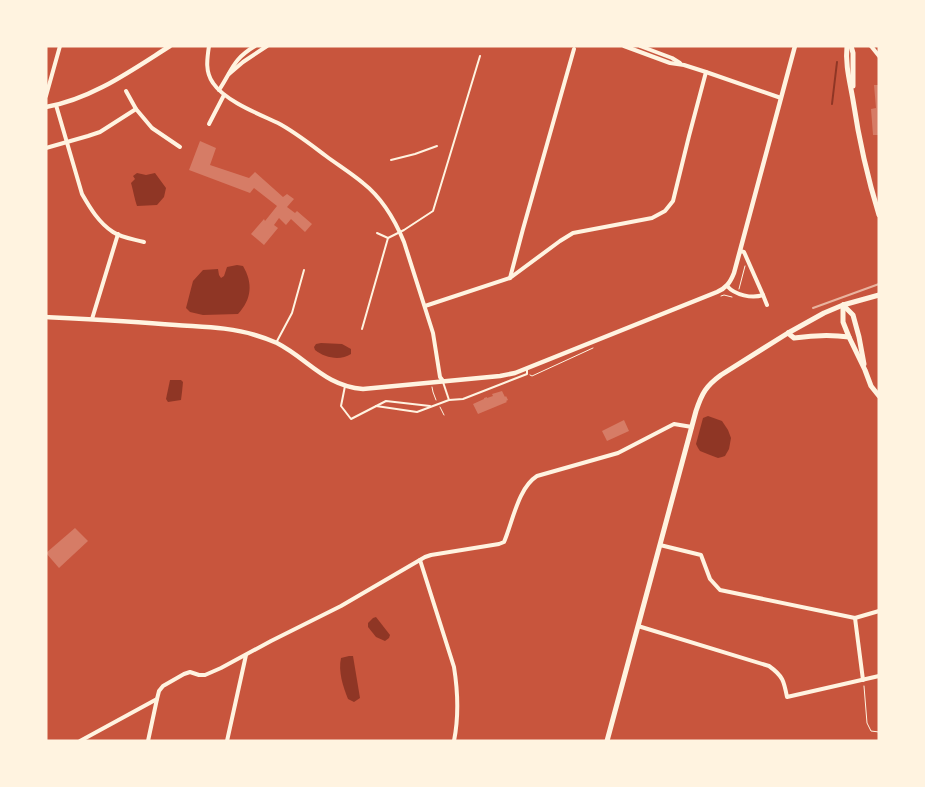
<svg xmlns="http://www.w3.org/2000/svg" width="925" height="787" font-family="'Nunito Sans',sans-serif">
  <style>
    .water { fill: #8f3625 }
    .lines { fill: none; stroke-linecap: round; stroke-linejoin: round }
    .stream { stroke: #8f3625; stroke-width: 2 }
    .building { fill: #d67c66 }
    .path { stroke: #fff3e0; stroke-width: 1 }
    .service { stroke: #fff3e0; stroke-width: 2 }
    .minor { stroke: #fff3e0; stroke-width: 4 }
    .tertiary { stroke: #fff3e0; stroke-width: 4.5 }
    .secondary { stroke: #fff3e0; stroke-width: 5 }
    .rail { stroke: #e9b49f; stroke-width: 2 }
  </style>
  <rect width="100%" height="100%" fill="#c8553d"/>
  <g class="water">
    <path d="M137,173L146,175L155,173L166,188L164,197L157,205L137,206C135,201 133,190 131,183L135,179L133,176Z"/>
    <path d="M237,265L243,266C253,283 252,299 238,314L203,315L190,312L186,308L193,281L203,270L218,269L219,275L221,278L224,276L227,267Z"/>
    <path d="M321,343L342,344L351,349V354C340,361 325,358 315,350L314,347L316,344Z"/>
    <polygon points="170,380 181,380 183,382 182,392 181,400 168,402 166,399"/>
    <polygon points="708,416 722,421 728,430 731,438 729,449 725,456 722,457 718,458 710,455 700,451 698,448 696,444 703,418"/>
    <polygon points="376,617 390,635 389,638 385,641 376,637 368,627 368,623 373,618"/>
    <path d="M349,656H353L360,698L354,702L348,699C343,687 338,671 341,658Z"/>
  </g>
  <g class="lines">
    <polyline class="stream" points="832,104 837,62"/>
  </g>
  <g class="building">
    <polygon points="874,85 879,85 879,135 873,135 871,109 876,108"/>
    <polygon points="200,141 216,148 210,165 249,178 255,172 283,197 287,194 294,199 287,207 295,213 297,211 312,224 305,232 291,219 286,225 279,218 274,225 278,228 264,245 251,234 264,219 265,221 277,206 254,188 250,193 189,170"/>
    <polygon points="502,391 505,397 506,396 508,400 506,401 507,402 478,414 473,404 484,399 484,398 487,397 487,398 493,396 492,394"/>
    <polygon points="624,420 629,431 607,441 602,431"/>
    <polygon points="75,528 88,541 59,568 46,553"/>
  </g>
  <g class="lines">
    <g class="path">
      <polyline points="739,289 745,266"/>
      <polyline points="721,296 724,295 732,297"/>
      <polyline points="530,375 532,376 593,348"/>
      <polyline points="432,387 433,392 436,400"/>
      <polyline points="440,407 444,415"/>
      <polyline points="864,686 867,723 871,731 879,732"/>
    </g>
    <g class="service">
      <polyline points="391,160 415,154 437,146"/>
      <polyline points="377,233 388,238"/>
      <polyline points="362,329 388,238 404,230 433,211 480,56"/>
      <polyline points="276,343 292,313 304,270"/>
      <polyline points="443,382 449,400"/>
      <polyline points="345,386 341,406 351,419 386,401 430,406"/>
      <polyline points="376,406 417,412 449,400 463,399 527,374 527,369"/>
    </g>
    <g class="minor">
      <path d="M209,46C207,59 205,72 213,83C225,101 259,114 278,123C295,132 310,144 326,156C338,165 351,173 363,183C382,198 395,220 404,242L433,333L440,377L443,381"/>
      <polyline points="624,46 670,63 684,65 706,72 781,98"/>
      <polyline points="640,46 672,58 680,63"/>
      <polyline points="871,46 879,56"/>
      <polyline points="229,74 243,62 267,46"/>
      <path d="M219,90C233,69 232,60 255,46"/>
      <polyline points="126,91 136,109 152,128 180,147"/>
      <polyline points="46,96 60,46"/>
      <path d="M56,105L82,194C90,208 99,223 113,232C122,238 133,239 144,242"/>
      <polyline points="209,124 224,95"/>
      <polyline points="46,148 88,136 100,132 136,109"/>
      <polyline points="510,278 523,229 574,49"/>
      <path d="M727,286C735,295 752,299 763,295L744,252L740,251"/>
      <polyline points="763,295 767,305"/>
      <polyline points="425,306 510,278 560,241 573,233 652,218 665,211 673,201 689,136 706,72"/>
      <polyline points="92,319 118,234"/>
      <polyline points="660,545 701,555 710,579 720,590 855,618 879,611"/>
      <path d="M420,560L454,667C458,692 459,716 454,741"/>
      <polyline points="855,618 863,680"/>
      <path d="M638,626L769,666C783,676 784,681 787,697L879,676"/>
      <path d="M80,741L157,699L159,691L163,686L184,674L190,672L199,675H205L221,668L271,641L341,606L425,557L431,555L499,544L504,542C513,521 518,488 537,476L618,453L674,424L692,427"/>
      <polyline points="148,741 157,699"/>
      <polyline points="227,741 246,655"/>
    </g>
    <g class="tertiary">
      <path d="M46,107C92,99 132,70 170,46"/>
      <path d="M46,317C89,319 133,321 176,325C202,327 230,327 255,335C262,337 270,340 277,343C308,359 325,386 363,389L500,376L515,373L717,292C726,288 730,283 734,273L795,46"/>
    </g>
    <g class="secondary">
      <path d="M847,46C845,65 850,82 853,100C859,140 867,176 879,215"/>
      <polyline points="851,46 853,53 853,86"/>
      <polyline points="843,305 853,315 859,337 864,364"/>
      <polyline points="843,305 843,322 849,337"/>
      <path d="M788,333L794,338C814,335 829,334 849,337L865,370L871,386L879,396"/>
      <path d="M607,741L696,411C702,393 706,386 721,375L788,333L824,313L843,305L879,295"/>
    </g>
    <polyline class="rail" points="813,308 879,284"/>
  </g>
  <rect width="925" height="787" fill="none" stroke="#fff3e0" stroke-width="95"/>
</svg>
